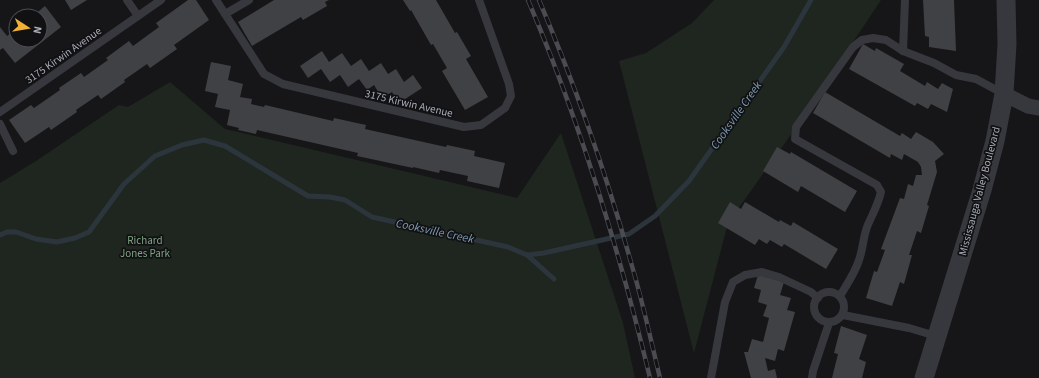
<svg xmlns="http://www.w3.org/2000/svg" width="1039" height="378" font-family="'Source Sans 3',sans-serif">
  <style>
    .green { fill: #1e261f }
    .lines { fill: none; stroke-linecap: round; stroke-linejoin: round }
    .stream { stroke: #2c353c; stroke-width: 5 }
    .building { fill: #404145 }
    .service { stroke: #37383d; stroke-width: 8 }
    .minor { stroke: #37383d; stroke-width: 15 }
    .tertiary { stroke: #37383d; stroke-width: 19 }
    .rail-casing { stroke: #4a4c52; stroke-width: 4.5 }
    .rail { stroke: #111113; stroke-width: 3; stroke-dasharray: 9; stroke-linecap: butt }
    .labels { text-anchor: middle; stroke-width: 3.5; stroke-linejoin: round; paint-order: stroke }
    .street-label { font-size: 11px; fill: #a8adb8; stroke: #111113 }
    .park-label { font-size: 11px; fill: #7fa381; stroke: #111113 }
    .water-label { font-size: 12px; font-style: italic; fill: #7f9bb3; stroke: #111113 }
  </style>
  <rect width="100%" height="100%" fill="#161618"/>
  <g class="green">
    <polygon points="714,0 881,0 800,122 728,223 694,353 619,61 646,53 692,23"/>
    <polygon points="170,82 225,129 517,198 561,133 623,323 635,378 0,378 0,183 36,161 119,105 128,107"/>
  </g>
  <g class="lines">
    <g class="stream">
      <polyline points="0,235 7,232 16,232 36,239 57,242 75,238 89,232 124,184 155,156 182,145 204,140 225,146 308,196 330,197 345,200 372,217 508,247 527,255 544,253 629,234 655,216 689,181 784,47 811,0"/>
      <polyline points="527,255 554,279"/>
    </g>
  </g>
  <g class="building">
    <polygon points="65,0 87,0 71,10"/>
    <polygon points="188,0 196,0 209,20 174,45 177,49 150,68 147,64 124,80 125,82 101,99 98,95 76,110 77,112 51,130 49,127 25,143 9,120 31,105 34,108 60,90 59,88 81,73 84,77 108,60 106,58 129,41 133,46 159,27 156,23"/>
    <polygon points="274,0 329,0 325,2 327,6 303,20 301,17 252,46 238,22"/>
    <polygon points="403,0 436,0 455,33 457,32 471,56 466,59 488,97 465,110 442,71 447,68 433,44 431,45 411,10 410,11"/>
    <polygon points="923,0 954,0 956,51 929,47 929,37 925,36"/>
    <polygon points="45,6 61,27 15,63 3,48 0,50 0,27 7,36 16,29 16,40 40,40 40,16 33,16"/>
    <polygon points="863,44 875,51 876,48 904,64 900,71 925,86 927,82 938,89 942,83 953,89 947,112 931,104 928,109 917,103 915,106 849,69"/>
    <polygon points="322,51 329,62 342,53 351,66 361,59 369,71 381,63 388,74 396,69 404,82 413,75 422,88 399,103 392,92 382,98 374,85 367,90 359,79 348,87 340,75 330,82 321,69 308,78 300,66"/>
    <polygon points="211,62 231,66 228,80 243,84 240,97 252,99 251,104 264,107 265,105 333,121 334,118 366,125 365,129 446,147 447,145 475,151 474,156 505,163 499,188 467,181 468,176 440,170 439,173 413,167 413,168 357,156 358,153 257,130 256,134 238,130 239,128 227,125 230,110 215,107 218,94 205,91"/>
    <polygon points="825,92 900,136 902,133 911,139 916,132 933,142 944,154 935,161 937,172 927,205 929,206 921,233 917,231 909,255 912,255 904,284 900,282 892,306 866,298 874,271 877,272 885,250 881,249 900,198 904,199 908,184 913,186 916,175 922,175 921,167 918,162 904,154 902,160 891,154 890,158 813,113"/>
    <polygon points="777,147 790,154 791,152 857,191 845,212 801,186 798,192 763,171"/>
    <polygon points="730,202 741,209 745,202 779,222 780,220 791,226 793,222 838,249 826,269 784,244 782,247 770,240 767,244 759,239 755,245 718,223"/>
    <polygon points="758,275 784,282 780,295 791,298 787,310 795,312 784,351 778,349 775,361 765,358 768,371 775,369 777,378 751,378 744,352 748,352 752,339 763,342 769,318 763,316 767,305 758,302 761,290 754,288"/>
    <polygon points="841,326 867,335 859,359 866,362 862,378 832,378 838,354 834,353"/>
  </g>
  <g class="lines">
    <g class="service">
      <polyline points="127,0 138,16"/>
      <polyline points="216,0 264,74 283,84 464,127 481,125 505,108 511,96 509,84 479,0"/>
      <polyline points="225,14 249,0"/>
      <polyline points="903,51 905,0"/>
      <polyline points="0,112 161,0"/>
      <polyline points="0,124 13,151"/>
      <circle cx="829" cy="307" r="15"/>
      <path d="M840,296C847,284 855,273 859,260C863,249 863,238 867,227C872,215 878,205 881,192L877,185L795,139L796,127L853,47L862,40L873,38L886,40L903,51L934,63L956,75L976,79L1004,94"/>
      <polyline points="843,315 909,328 936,336"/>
      <polyline points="711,378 725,302 733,282 745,275 762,272 779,277 811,292 818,298"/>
      <polyline points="812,378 813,371 829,323"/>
    </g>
    <polyline class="minor" points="1004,94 1028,106 1039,108"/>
    <polyline class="tertiary" points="924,378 982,190 995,141 1004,94 1007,44 1006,0"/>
    <g class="rail-casing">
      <g id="rail">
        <path d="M528,0C580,122 619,249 650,378"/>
        <path d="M539,0C576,87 607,176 632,266C643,303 651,341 660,378"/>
      </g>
    </g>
    <use href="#rail" class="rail"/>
  </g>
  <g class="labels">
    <g class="street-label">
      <text transform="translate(63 55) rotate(-35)" y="4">3175 Kirwin Avenue</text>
      <text transform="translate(409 103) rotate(13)" y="4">3175 Kirwin Avenue</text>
      <text transform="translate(979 191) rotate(-75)" y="4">Mississauga Valley Boulevard</text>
    </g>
    <g class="park-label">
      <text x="145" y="244">Richard<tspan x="145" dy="13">Jones Park</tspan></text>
    </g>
    <g class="water-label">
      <text transform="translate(736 115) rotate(-55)" y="4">Cooksville Creek</text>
      <text transform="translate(435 231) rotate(12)" y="4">Cooksville Creek</text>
    </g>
  </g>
  <g transform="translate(28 28) rotate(102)"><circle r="19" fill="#111113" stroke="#4d4f55"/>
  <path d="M0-3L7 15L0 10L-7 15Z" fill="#f2b134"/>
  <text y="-6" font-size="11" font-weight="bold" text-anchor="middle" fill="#a8adb8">N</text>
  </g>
</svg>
